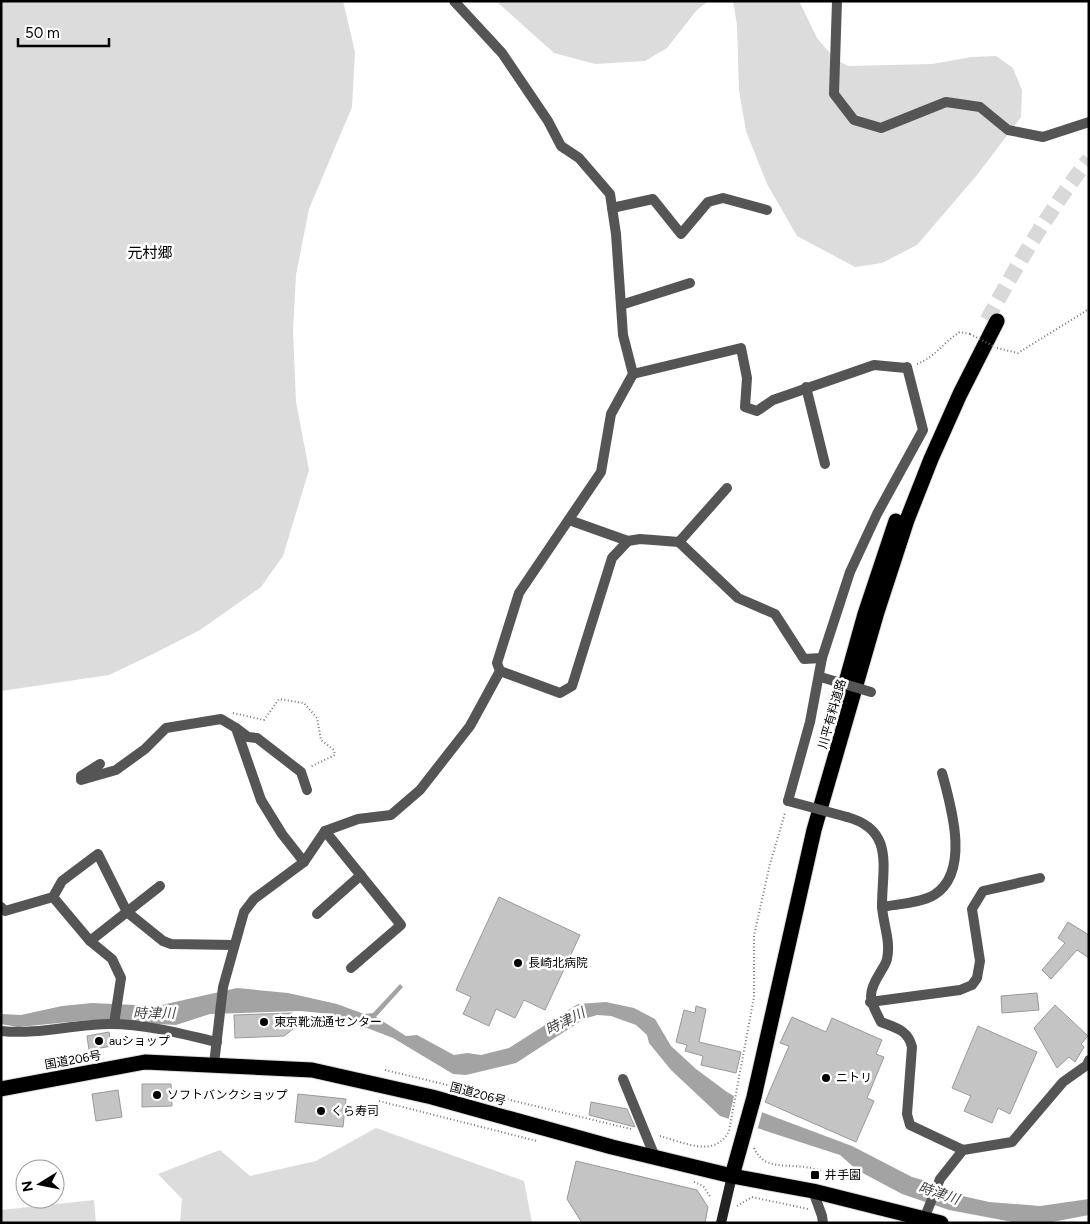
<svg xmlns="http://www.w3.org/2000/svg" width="1090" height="1224" font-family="Figtree,'Noto Sans JP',sans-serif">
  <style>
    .green { fill: #dcdcdc }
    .water { fill: #a3a3a3 }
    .pier { fill: #fff }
    .building { fill: #c4c4c4; stroke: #999 }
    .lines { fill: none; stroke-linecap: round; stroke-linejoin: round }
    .highway-tunnel { stroke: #d9d9d9; stroke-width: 15; stroke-dasharray: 15 8; stroke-linecap: butt }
    .highway-casing { stroke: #dbdbdb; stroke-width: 17 }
    .path { stroke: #777; stroke-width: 2; stroke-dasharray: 1 2.5; stroke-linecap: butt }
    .street { stroke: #555; stroke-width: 10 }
    .secondary { stroke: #222; stroke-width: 10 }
    .highway { stroke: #000; stroke-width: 15 }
    .path-bridge { stroke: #777; stroke-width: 2; stroke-dasharray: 1 2.5; stroke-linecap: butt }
    .street-bridge { stroke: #555; stroke-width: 10 }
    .poi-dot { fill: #000; stroke: #fff; stroke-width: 2 }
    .labels { text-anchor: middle; stroke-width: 5; stroke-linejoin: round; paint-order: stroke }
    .street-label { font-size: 12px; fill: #000; stroke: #fff }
    .poi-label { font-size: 12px; fill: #000; stroke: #fff; text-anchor: start }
    .water-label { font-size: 14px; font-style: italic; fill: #444; stroke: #fff }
    .quarter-label { font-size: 15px; fill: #000; stroke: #fff }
  </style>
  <rect width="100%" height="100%" fill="#fff"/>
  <g class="green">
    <polygon points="1,1 343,1 355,52 352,107 309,209 296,275 293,330 296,402 309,470 283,556 261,587 200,630 151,655 109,675 1,691"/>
    <polygon points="496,1 708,1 696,11 667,48 645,61 595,64 554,53"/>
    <polygon points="733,1 799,1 817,38 835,59 848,66 932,64 972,57 996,56 1013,68 1022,90 1021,117 977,175 917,245 882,263 855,267 797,236 767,184 746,131 739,90 737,25"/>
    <polygon points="376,1128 524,1181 532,1223 180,1223 182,1199 158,1174 220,1150 250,1176 316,1161"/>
    <polygon points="94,1200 96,1223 1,1223 1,1210"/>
  </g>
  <polygon class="water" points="400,984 403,987 376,1017 406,1036 417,1035 454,1055 467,1053 481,1055 509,1048 578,1004 606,1002 634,1008 655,1019 671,1046 696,1069 727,1092 759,1111 852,1146 912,1177 944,1186 954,1194 989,1202 1040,1206 1089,1199 1089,1215 1047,1223 1018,1223 949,1210 902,1194 857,1170 840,1155 720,1116 671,1070 649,1043 647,1035 636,1025 611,1016 597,1015 584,1019 516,1063 466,1075 453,1074 393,1038 331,1014 300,1011 210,1014 176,1025 90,1020 18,1027 1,1024 1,1014 21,1015 62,1006 92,1003 157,1006 237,988 288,993 337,1004 364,1014 373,1013"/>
  <polygon class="pier" points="735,1092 763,1109 757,1131 728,1122"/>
  <g class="building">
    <polygon points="499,897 580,935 545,1010 524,1000 515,1018 496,1009 489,1026 463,1014 471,997 456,990"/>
    <polygon points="1068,922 1089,935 1089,958 1077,950 1051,979 1042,970 1065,943 1058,938"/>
    <polygon points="1037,993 1039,1010 1002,1013 1001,996"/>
    <polygon points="1055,1005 1088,1036 1081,1044 1084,1047 1075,1062 1069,1057 1057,1068 1034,1028"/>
    <polygon points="696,1006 706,1009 699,1042 741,1052 736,1073 701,1065 703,1056 685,1051 687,1045 676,1042 684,1010 695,1013"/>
    <polygon points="292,1013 293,1029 284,1036 235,1038 234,1015"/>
    <polygon points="792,1017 826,1032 832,1018 882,1040 876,1054 884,1057 867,1098 874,1101 856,1142 765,1102 789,1046 780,1043"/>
    <polygon points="978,1026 1037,1052 1010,1114 998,1108 992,1123 964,1111 971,1096 952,1088"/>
    <polygon points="109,1032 112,1046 89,1050 87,1036"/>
    <polygon points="142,1084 171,1084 172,1106 142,1107"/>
    <polygon points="118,1090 122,1117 96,1121 92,1094"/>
    <polygon points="298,1094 346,1099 343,1127 295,1122"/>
    <polygon points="591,1102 627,1109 635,1127 589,1115"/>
    <polygon points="576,1161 697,1190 708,1207 705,1223 582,1223 567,1199"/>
  </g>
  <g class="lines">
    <path class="highway-tunnel" d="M987,320C1018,263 1050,209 1089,159"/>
    <g class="highway-casing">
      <g id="highway">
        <polyline points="841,700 865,614 896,521"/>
        <polyline points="1,1089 145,1062 312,1070 432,1097 612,1147 732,1176 813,1191 941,1223"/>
        <polyline points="732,1176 754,1097 814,830 877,612 907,520 931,459 960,394 997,321"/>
      </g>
    </g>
    <g class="path">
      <polyline points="997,348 1018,353 1089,309"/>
      <path d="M917,364C937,356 942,343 960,332L970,334"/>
      <polyline points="233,713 264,720 279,699 304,703 317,718 321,740 334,750 335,755 310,767"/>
      <polyline points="385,1070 631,1129"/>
      <polyline points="379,1101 537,1141"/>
      <path d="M660,1136C683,1142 715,1159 729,1131L754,997V936L770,864L785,813"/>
      <path d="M754,1148C764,1170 785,1164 805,1167C819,1169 833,1175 847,1179"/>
      <polyline points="694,1182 703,1186 711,1198"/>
      <polyline points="737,1206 752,1197 808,1209"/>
    </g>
    <g class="street">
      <polyline points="837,1 834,94 854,120 881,128 946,102 980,107 1008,130 1043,137 1089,122"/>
      <polyline points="612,208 653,199 681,234 708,202 723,198 767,210"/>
      <polyline points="621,305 690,283"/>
      <polyline points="633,374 741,348 747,378 745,407 757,411 773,400 874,365 906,368"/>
      <polyline points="806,387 825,464"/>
      <polyline points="569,520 628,541"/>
      <polyline points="679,542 738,598 775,614 804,659 822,658 850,572 877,514 923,430 907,367"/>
      <polyline points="500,671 560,693 572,686 612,558 628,541 640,539 679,542 727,488"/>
      <polyline points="100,764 81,776 81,780 116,770 145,749 166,728 221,719 236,728"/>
      <polyline points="788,801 810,722 822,658"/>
      <path d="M847,817C895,830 882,867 882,906C883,924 891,941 887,959C886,964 882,969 880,973C866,995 870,1000 881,1022C896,1028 908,1030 912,1047L907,1114L910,1125L963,1150L1012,1142L1063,1082L1087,1065L1089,1060"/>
      <polyline points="325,831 401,925 351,968"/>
      <polyline points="304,862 282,834 261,800 236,728 248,737 257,738 301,772 307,790"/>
      <polyline points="53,897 62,881 98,854 127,912 163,941 171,944 233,945"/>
      <polyline points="1,907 5,911 53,897 90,941 112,959 121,978 114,1024"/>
      <path d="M882,907C898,904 921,903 934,895C971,872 951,806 942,773"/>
      <polyline points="317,914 361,875"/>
      <polyline points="90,941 160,886"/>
      <polyline points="870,1002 960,990 972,985 977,978 980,961 972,909 983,891 1040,878"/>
      <path d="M1,1031C38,1035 74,1024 111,1024C146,1024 183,1034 217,1042"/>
      <polyline points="214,1064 223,987 244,912 254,899 304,862 325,831 358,819 391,815 420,790 470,726 500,671 497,663 519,593 601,472 611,414 633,374 623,335 616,234 610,194 579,158 561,146 548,121 502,53 454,1"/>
      <polyline points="623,1079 655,1157"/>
      <polyline points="813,1191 822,1216 823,1223"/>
      <polyline points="924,1219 940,1179 963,1150"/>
    </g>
    <polyline class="secondary" points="721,1223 732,1176"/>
    <use href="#highway" class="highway"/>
    <polyline class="path-bridge" points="970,334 995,347"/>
    <g class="street-bridge">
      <polyline points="824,678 871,692"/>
      <polyline points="788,801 847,817"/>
    </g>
  </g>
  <g class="poi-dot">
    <circle cx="518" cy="963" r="5"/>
    <circle cx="264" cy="1022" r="5"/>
    <circle cx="99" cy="1041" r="5"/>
    <circle cx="826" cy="1078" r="5"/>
    <circle cx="157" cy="1095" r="5"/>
    <circle cx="321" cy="1111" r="5"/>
    <rect x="810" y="1170" width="10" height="10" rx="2.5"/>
  </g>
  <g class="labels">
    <g class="street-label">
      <text transform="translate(832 714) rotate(-74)" y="4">川平有料道路</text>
      <text transform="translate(73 1060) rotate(-10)" y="4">国道206号</text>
      <text transform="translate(478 1094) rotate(15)" y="4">国道206号</text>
    </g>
    <g class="poi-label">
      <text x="528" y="967">長崎北病院</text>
      <text x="274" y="1026">東京靴流通センター</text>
      <text x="109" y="1045">auショップ</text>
      <text x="836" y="1082">ニトリ</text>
      <text x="167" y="1099">ソフトバンクショップ</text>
      <text x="331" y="1115">くら寿司</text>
      <text x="825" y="1179">井手園</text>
    </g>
    <g class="water-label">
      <text x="154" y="1018">時津川</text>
      <text transform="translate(565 1021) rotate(-27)" y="5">時津川</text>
      <text transform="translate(939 1193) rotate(18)" y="5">時津川</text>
    </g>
    <g class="quarter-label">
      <text x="150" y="258">元村郷</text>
    </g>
  </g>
  <rect width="1090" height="1224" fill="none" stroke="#000000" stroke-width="5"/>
  <g transform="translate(40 1184) rotate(260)"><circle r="24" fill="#ffffff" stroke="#999999"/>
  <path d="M0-4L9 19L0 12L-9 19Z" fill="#000000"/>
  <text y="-8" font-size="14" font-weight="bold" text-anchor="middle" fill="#000000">N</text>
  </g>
  <path d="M18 38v8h91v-8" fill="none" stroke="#000000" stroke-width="2.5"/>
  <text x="25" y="38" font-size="15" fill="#000000" stroke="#ffffff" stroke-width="4" paint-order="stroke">50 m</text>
</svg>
